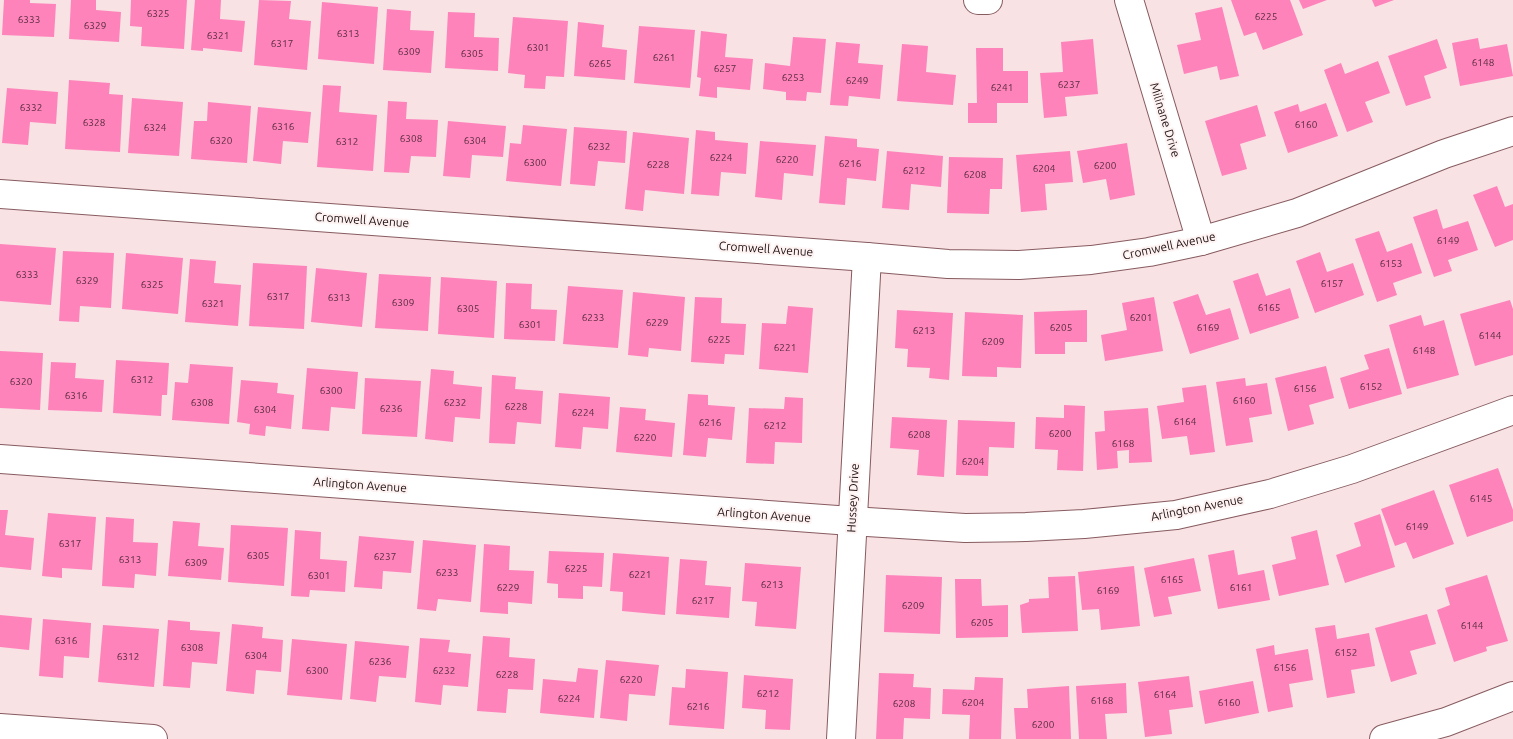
<svg xmlns="http://www.w3.org/2000/svg" width="1513" height="739" font-family="Ubuntu,sans-serif">
  <style>
    .building { fill: #fe83bb }
    .lines { fill: none; stroke-linecap: round; stroke-linejoin: round }
    .minor-casing { stroke: #875b5f; stroke-width: 30 }
    .minor { stroke: #fff; stroke-width: 28 }
    .labels { text-anchor: middle; stroke-width: 4; stroke-linejoin: round; paint-order: stroke }
    .number-label { font-size: 10px; fill: #582c3c }
    .street-label { font-size: 12px; fill: #200f11; stroke: #fef3f3 }
  </style>
  <rect width="100%" height="100%" fill="#f8e2e4"/>
  <g class="building">
    <polygon points="4,0 30,0 30,3 56,4 54,37 2,35"/>
    <polygon points="71,0 96,0 96,10 121,12 119,42 69,39"/>
    <polygon points="131,0 187,0 184,49 141,46 142,27 130,26"/>
    <polygon points="195,0 221,0 220,19 245,21 242,52 203,48 203,51 191,50"/>
    <polygon points="259,0 291,1 289,19 311,21 307,70 254,65"/>
    <polygon points="1231,0 1290,0 1303,35 1263,50 1256,32 1244,36"/>
    <polygon points="1299,0 1327,0 1303,9"/>
    <polygon points="1372,0 1394,0 1375,7"/>
    <polygon points="322,2 378,7 374,64 318,59"/>
    <polygon points="1222,7 1239,76 1220,80 1217,66 1184,74 1177,45 1201,40 1195,13"/>
    <polygon points="387,9 411,11 410,30 434,31 431,73 383,70"/>
    <polygon points="448,12 475,13 474,37 499,38 498,71 445,68"/>
    <polygon points="513,17 568,21 564,77 546,76 545,89 524,88 525,75 508,73"/>
    <polygon points="578,22 604,25 602,47 627,50 625,80 574,76"/>
    <polygon points="639,26 695,30 690,88 634,83"/>
    <polygon points="701,31 727,34 725,57 753,59 750,90 717,87 717,98 699,96 701,78 697,77"/>
    <polygon points="793,37 826,39 821,93 807,92 806,101 786,100 786,92 763,89 765,63 790,66"/>
    <polygon points="1478,38 1480,49 1507,44 1513,76 1460,86 1452,43"/>
    <polygon points="1093,39 1098,94 1065,97 1067,116 1044,118 1040,73 1063,72 1061,42"/>
    <polygon points="1437,39 1447,68 1424,76 1431,98 1406,106 1388,56"/>
    <polygon points="836,42 860,44 858,63 883,65 880,99 849,96 848,106 830,105"/>
    <polygon points="902,44 928,46 926,72 956,75 953,105 897,101"/>
    <polygon points="976,48 1003,48 1003,71 1028,71 1028,103 997,103 997,123 968,123 968,103 977,103"/>
    <polygon points="1378,61 1390,93 1365,102 1373,122 1347,132 1324,70 1341,63 1345,74"/>
    <polygon points="69,80 110,83 109,94 123,95 120,152 65,149"/>
    <polygon points="323,85 341,86 339,112 377,115 373,171 317,167"/>
    <polygon points="7,88 58,92 56,124 30,122 28,145 2,143"/>
    <polygon points="132,98 183,102 179,156 128,153"/>
    <polygon points="388,101 407,102 406,119 438,120 436,157 411,156 409,173 384,172"/>
    <polygon points="208,102 251,106 247,163 191,159 194,121 207,121"/>
    <polygon points="1326,103 1338,136 1288,153 1274,112 1298,104 1300,112"/>
    <polygon points="1257,105 1266,136 1240,144 1247,169 1222,176 1205,121"/>
    <polygon points="258,107 311,112 308,143 283,141 281,164 253,161"/>
    <polygon points="448,121 506,126 503,157 472,155 470,178 443,176"/>
    <polygon points="523,125 567,129 561,186 506,181 510,143 521,144"/>
    <polygon points="574,127 627,131 625,163 598,161 595,186 570,184"/>
    <polygon points="696,130 715,132 715,140 748,143 746,174 721,172 719,196 691,194"/>
    <polygon points="633,132 689,138 684,194 645,190 643,211 625,209"/>
    <polygon points="825,136 857,139 857,147 879,149 876,181 847,178 845,205 819,203"/>
    <polygon points="760,141 816,145 813,176 784,173 782,200 755,197"/>
    <polygon points="1127,143 1135,195 1110,200 1106,179 1083,183 1077,151"/>
    <polygon points="887,151 943,156 941,187 911,184 909,210 882,208"/>
    <polygon points="1070,151 1073,182 1045,184 1047,210 1021,212 1016,155"/>
    <polygon points="949,157 1003,158 1002,189 990,189 989,214 947,213"/>
    <polygon points="1497,186 1505,207 1513,204 1513,240 1495,247 1473,195"/>
    <polygon points="1437,209 1443,229 1468,221 1478,250 1448,260 1452,271 1434,277 1413,217"/>
    <polygon points="1379,231 1387,252 1412,243 1422,273 1393,283 1397,295 1377,302 1355,239"/>
    <polygon points="0,244 56,248 51,305 0,301"/>
    <polygon points="63,251 114,253 111,308 80,306 79,322 59,321"/>
    <polygon points="1320,252 1327,272 1353,263 1364,295 1315,313 1296,261"/>
    <polygon points="126,253 183,258 178,314 122,309"/>
    <polygon points="190,259 216,261 214,283 241,285 238,326 185,322"/>
    <polygon points="253,263 307,266 304,329 249,326"/>
    <polygon points="316,268 367,273 362,327 311,322"/>
    <polygon points="1258,273 1266,296 1290,288 1299,318 1250,334 1233,281"/>
    <polygon points="379,274 431,277 428,331 375,328"/>
    <polygon points="441,277 497,281 494,338 438,334"/>
    <polygon points="506,283 532,284 531,309 557,310 555,341 504,339"/>
    <polygon points="568,286 623,290 618,348 563,344"/>
    <polygon points="633,292 685,297 681,351 649,348 648,357 628,355"/>
    <polygon points="1198,294 1206,315 1230,308 1239,339 1190,354 1173,302"/>
    <polygon points="695,297 722,298 721,323 746,324 744,355 725,354 724,364 691,362"/>
    <polygon points="1154,297 1163,351 1105,361 1101,335 1127,330 1122,303"/>
    <polygon points="1510,300 1513,309 1513,355 1475,366 1460,314"/>
    <polygon points="788,306 813,308 808,373 759,369 762,323 786,324"/>
    <polygon points="897,310 953,313 949,380 929,378 930,368 907,367 908,349 895,348"/>
    <polygon points="1087,310 1087,342 1065,342 1065,354 1035,354 1034,312"/>
    <polygon points="965,312 1023,315 1021,368 997,367 997,377 962,376"/>
    <polygon points="1421,315 1424,326 1444,320 1459,375 1407,389 1389,325"/>
    <polygon points="1389,348 1402,394 1349,409 1340,378 1369,369 1364,355"/>
    <polygon points="0,351 43,353 40,410 0,408"/>
    <polygon points="116,360 169,363 167,395 162,395 161,416 113,413"/>
    <polygon points="51,362 76,363 75,378 104,380 102,412 48,410"/>
    <polygon points="190,364 233,367 229,424 172,420 175,382 188,383"/>
    <polygon points="1326,366 1334,398 1309,405 1314,424 1288,431 1275,378"/>
    <polygon points="307,368 358,372 355,409 331,407 329,431 302,429"/>
    <polygon points="431,369 454,371 453,384 482,387 480,419 455,417 453,442 425,439"/>
    <polygon points="492,375 516,377 515,389 543,391 541,424 517,422 515,444 489,443"/>
    <polygon points="365,378 421,381 417,437 362,434"/>
    <polygon points="1245,378 1246,386 1267,383 1272,414 1249,418 1253,442 1226,446 1216,382"/>
    <polygon points="241,380 278,383 277,393 294,395 291,429 266,426 265,436 249,434 250,424 237,422"/>
    <polygon points="1206,385 1215,452 1190,455 1187,436 1162,439 1157,406 1184,402 1182,388"/>
    <polygon points="559,393 610,397 608,429 583,427 581,449 555,447"/>
    <polygon points="688,394 708,395 708,405 735,407 732,440 708,438 706,457 683,455"/>
    <polygon points="785,397 803,398 802,443 775,442 774,464 746,463 749,408 784,409"/>
    <polygon points="1064,405 1085,406 1083,471 1057,470 1058,450 1035,449 1036,417 1064,418"/>
    <polygon points="620,407 646,409 645,420 675,423 672,457 616,452"/>
    <polygon points="1148,408 1152,462 1129,463 1129,450 1117,451 1118,468 1097,470 1095,432 1105,431 1104,411"/>
    <polygon points="892,417 947,420 944,477 917,475 919,450 890,448"/>
    <polygon points="958,420 1015,422 1014,448 989,447 988,476 956,475"/>
    <polygon points="1498,468 1513,510 1513,521 1467,537 1449,485"/>
    <polygon points="1434,490 1454,544 1413,559 1406,542 1395,546 1381,509"/>
    <polygon points="0,510 8,510 5,535 34,538 31,570 0,567"/>
    <polygon points="48,513 96,517 92,570 62,568 62,578 42,576"/>
    <polygon points="1380,514 1395,567 1345,583 1336,555 1361,546 1354,523"/>
    <polygon points="106,517 134,519 133,542 158,543 156,576 135,574 134,588 102,586"/>
    <polygon points="173,521 200,523 198,546 224,548 221,580 168,576"/>
    <polygon points="231,525 288,528 284,586 228,582"/>
    <polygon points="295,530 321,532 320,559 347,561 345,592 310,590 309,597 291,596"/>
    <polygon points="1317,530 1329,585 1279,596 1272,565 1296,559 1291,537"/>
    <polygon points="359,536 414,541 411,573 383,571 382,589 354,587"/>
    <polygon points="423,540 476,545 471,602 438,599 436,611 417,609"/>
    <polygon points="484,544 510,546 509,570 534,571 532,604 508,602 508,614 480,612"/>
    <polygon points="1234,550 1238,575 1264,570 1270,600 1218,609 1208,555"/>
    <polygon points="549,551 604,553 602,587 583,586 583,599 558,598 558,584 547,583"/>
    <polygon points="613,553 669,557 665,615 622,611 623,592 610,591"/>
    <polygon points="1194,558 1201,591 1168,597 1172,614 1154,617 1144,568"/>
    <polygon points="680,559 707,561 705,585 731,587 729,618 676,614"/>
    <polygon points="745,563 801,567 796,629 755,626 757,602 742,601"/>
    <polygon points="1134,566 1140,626 1101,630 1099,609 1082,610 1078,572"/>
    <polygon points="886,575 942,577 940,634 884,632"/>
    <polygon points="1487,575 1508,641 1486,647 1487,651 1454,662 1437,610 1450,605 1445,588"/>
    <polygon points="1075,576 1078,631 1022,633 1020,605 1029,602 1029,599 1049,598 1048,577"/>
    <polygon points="955,579 981,579 982,606 1008,605 1008,637 956,638"/>
    <polygon points="1427,614 1436,644 1410,651 1417,674 1391,682 1375,628"/>
    <polygon points="0,615 32,618 29,650 0,647"/>
    <polygon points="43,619 91,623 89,658 64,656 63,678 39,676"/>
    <polygon points="168,620 190,622 190,630 220,632 217,664 192,662 190,688 163,686"/>
    <polygon points="232,624 263,627 262,638 283,640 281,672 256,670 254,694 226,691"/>
    <polygon points="103,625 159,629 154,687 98,682"/>
    <polygon points="1335,625 1337,639 1369,633 1375,666 1351,670 1355,693 1327,698 1315,628"/>
    <polygon points="483,636 510,638 509,657 535,659 533,690 508,689 506,713 477,711"/>
    <polygon points="420,638 450,640 448,652 471,654 468,687 443,685 441,705 415,702"/>
    <polygon points="292,639 347,644 342,700 287,695"/>
    <polygon points="355,641 409,646 406,678 379,676 376,702 350,699"/>
    <polygon points="1274,645 1275,655 1308,649 1313,680 1289,684 1293,707 1268,712 1256,649"/>
    <polygon points="606,660 659,665 655,696 629,694 627,721 600,718"/>
    <polygon points="578,668 598,670 594,718 540,713 543,679 576,682"/>
    <polygon points="686,669 728,672 724,729 669,725 672,687 685,688"/>
    <polygon points="879,673 914,674 913,687 931,688 930,719 904,718 903,739 876,739"/>
    <polygon points="744,675 793,679 790,730 765,729 766,710 742,708"/>
    <polygon points="1189,676 1193,707 1169,710 1172,734 1145,737 1138,682"/>
    <polygon points="975,677 1003,678 1001,739 969,739 970,715 942,714 943,689 974,690"/>
    <polygon points="1253,681 1259,713 1205,724 1199,691"/>
    <polygon points="1126,683 1127,713 1105,714 1107,739 1079,739 1076,686"/>
    <polygon points="1069,686 1071,739 1016,739 1014,708 1028,708 1027,689"/>
  </g>
  <g class="lines">
    <g class="minor-casing">
      <g id="minor">
        <polyline points="978,0 988,0"/>
        <polyline points="1129,0 1201,241"/>
        <polyline points="0,194 867,257 948,264 1019,265 1091,260 1149,252 1201,241 1297,213 1444,154 1513,131"/>
        <polyline points="0,459 851,521 965,528 1026,527 1084,524 1176,515 1270,494 1352,469 1513,410"/>
        <polyline points="0,728 153,739"/>
        <polyline points="841,739 867,257"/>
        <polyline points="1384,739 1446,722 1513,696"/>
      </g>
    </g>
    <use href="#minor" class="minor"/>
  </g>
  <g class="labels">
    <g class="number-label">
      <text x="158" y="17">6325</text>
      <text x="1266" y="20">6225</text>
      <text x="29" y="23">6333</text>
      <text x="95" y="29">6329</text>
      <text x="348" y="37">6313</text>
      <text x="218" y="39">6321</text>
      <text x="282" y="47">6317</text>
      <text x="538" y="51">6301</text>
      <text x="409" y="55">6309</text>
      <text x="472" y="57">6305</text>
      <text x="664" y="61">6261</text>
      <text x="1483" y="66">6148</text>
      <text x="600" y="67">6265</text>
      <text x="725" y="72">6257</text>
      <text x="793" y="81">6253</text>
      <text x="857" y="84">6249</text>
      <text x="1069" y="88">6237</text>
      <text x="1002" y="91">6241</text>
      <text x="31" y="111">6332</text>
      <text x="94" y="126">6328</text>
      <text x="1306" y="128">6160</text>
      <text x="283" y="130">6316</text>
      <text x="155" y="131">6324</text>
      <text x="411" y="142">6308</text>
      <text x="221" y="144">6320</text>
      <text x="475" y="144">6304</text>
      <text x="347" y="145">6312</text>
      <text x="599" y="150">6232</text>
      <text x="721" y="161">6224</text>
      <text x="787" y="163">6220</text>
      <text x="535" y="166">6300</text>
      <text x="850" y="167">6216</text>
      <text x="658" y="168">6228</text>
      <text x="1105" y="169">6200</text>
      <text x="1044" y="172">6204</text>
      <text x="914" y="174">6212</text>
      <text x="975" y="178">6208</text>
      <text x="1448" y="244">6149</text>
      <text x="1391" y="267">6153</text>
      <text x="27" y="278">6333</text>
      <text x="87" y="284">6329</text>
      <text x="1332" y="287">6157</text>
      <text x="152" y="288">6325</text>
      <text x="278" y="300">6317</text>
      <text x="339" y="301">6313</text>
      <text x="403" y="306">6309</text>
      <text x="213" y="307">6321</text>
      <text x="1269" y="311">6165</text>
      <text x="468" y="312">6305</text>
      <text x="593" y="321">6233</text>
      <text x="1141" y="321">6201</text>
      <text x="657" y="326">6229</text>
      <text x="530" y="328">6301</text>
      <text x="1061" y="331">6205</text>
      <text x="1208" y="331">6169</text>
      <text x="924" y="334">6213</text>
      <text x="1490" y="339">6144</text>
      <text x="719" y="343">6225</text>
      <text x="993" y="345">6209</text>
      <text x="785" y="351">6221</text>
      <text x="1424" y="354">6148</text>
      <text x="142" y="383">6312</text>
      <text x="21" y="385">6320</text>
      <text x="1371" y="390">6152</text>
      <text x="1305" y="392">6156</text>
      <text x="331" y="394">6300</text>
      <text x="76" y="399">6316</text>
      <text x="1244" y="404">6160</text>
      <text x="202" y="406">6308</text>
      <text x="455" y="406">6232</text>
      <text x="516" y="410">6228</text>
      <text x="391" y="412">6236</text>
      <text x="265" y="413">6304</text>
      <text x="583" y="416">6224</text>
      <text x="1185" y="425">6164</text>
      <text x="710" y="426">6216</text>
      <text x="775" y="429">6212</text>
      <text x="1060" y="437">6200</text>
      <text x="919" y="438">6208</text>
      <text x="645" y="441">6220</text>
      <text x="1123" y="447">6168</text>
      <text x="973" y="465">6204</text>
      <text x="1481" y="502">6145</text>
      <text x="1417" y="530">6149</text>
      <text x="70" y="547">6317</text>
      <text x="258" y="559">6305</text>
      <text x="385" y="560">6237</text>
      <text x="130" y="563">6313</text>
      <text x="196" y="566">6309</text>
      <text x="576" y="572">6225</text>
      <text x="447" y="576">6233</text>
      <text x="640" y="578">6221</text>
      <text x="319" y="579">6301</text>
      <text x="1172" y="583">6165</text>
      <text x="772" y="588">6213</text>
      <text x="508" y="591">6229</text>
      <text x="1241" y="591">6161</text>
      <text x="1108" y="594">6169</text>
      <text x="703" y="604">6217</text>
      <text x="913" y="609">6209</text>
      <text x="982" y="626">6205</text>
      <text x="1472" y="629">6144</text>
      <text x="66" y="644">6316</text>
      <text x="192" y="651">6308</text>
      <text x="1346" y="656">6152</text>
      <text x="256" y="659">6304</text>
      <text x="128" y="660">6312</text>
      <text x="380" y="665">6236</text>
      <text x="1285" y="671">6156</text>
      <text x="317" y="674">6300</text>
      <text x="444" y="674">6232</text>
      <text x="507" y="678">6228</text>
      <text x="631" y="683">6220</text>
      <text x="768" y="697">6212</text>
      <text x="1165" y="698">6164</text>
      <text x="569" y="702">6224</text>
      <text x="1102" y="704">6168</text>
      <text x="973" y="706">6204</text>
      <text x="1229" y="706">6160</text>
      <text x="904" y="707">6208</text>
      <text x="698" y="710">6216</text>
      <text x="1043" y="728">6200</text>
    </g>
    <g class="street-label">
      <text transform="translate(1165 120) rotate(73)" y="4">Milinane Drive</text>
      <text transform="translate(362 220) rotate(4)" y="4">Cromwell Avenue</text>
      <text transform="translate(1169 246) rotate(-12)" y="4">Cromwell Avenue</text>
      <text transform="translate(766 249) rotate(4)" y="4">Cromwell Avenue</text>
      <text transform="translate(360 485) rotate(4)" y="4">Arlington Avenue</text>
      <text transform="translate(853 498) rotate(-87)" y="4">Hussey Drive</text>
      <text transform="translate(1197 508) rotate(-11)" y="4">Arlington Avenue</text>
      <text transform="translate(764 515) rotate(4)" y="4">Arlington Avenue</text>
    </g>
  </g>
</svg>
